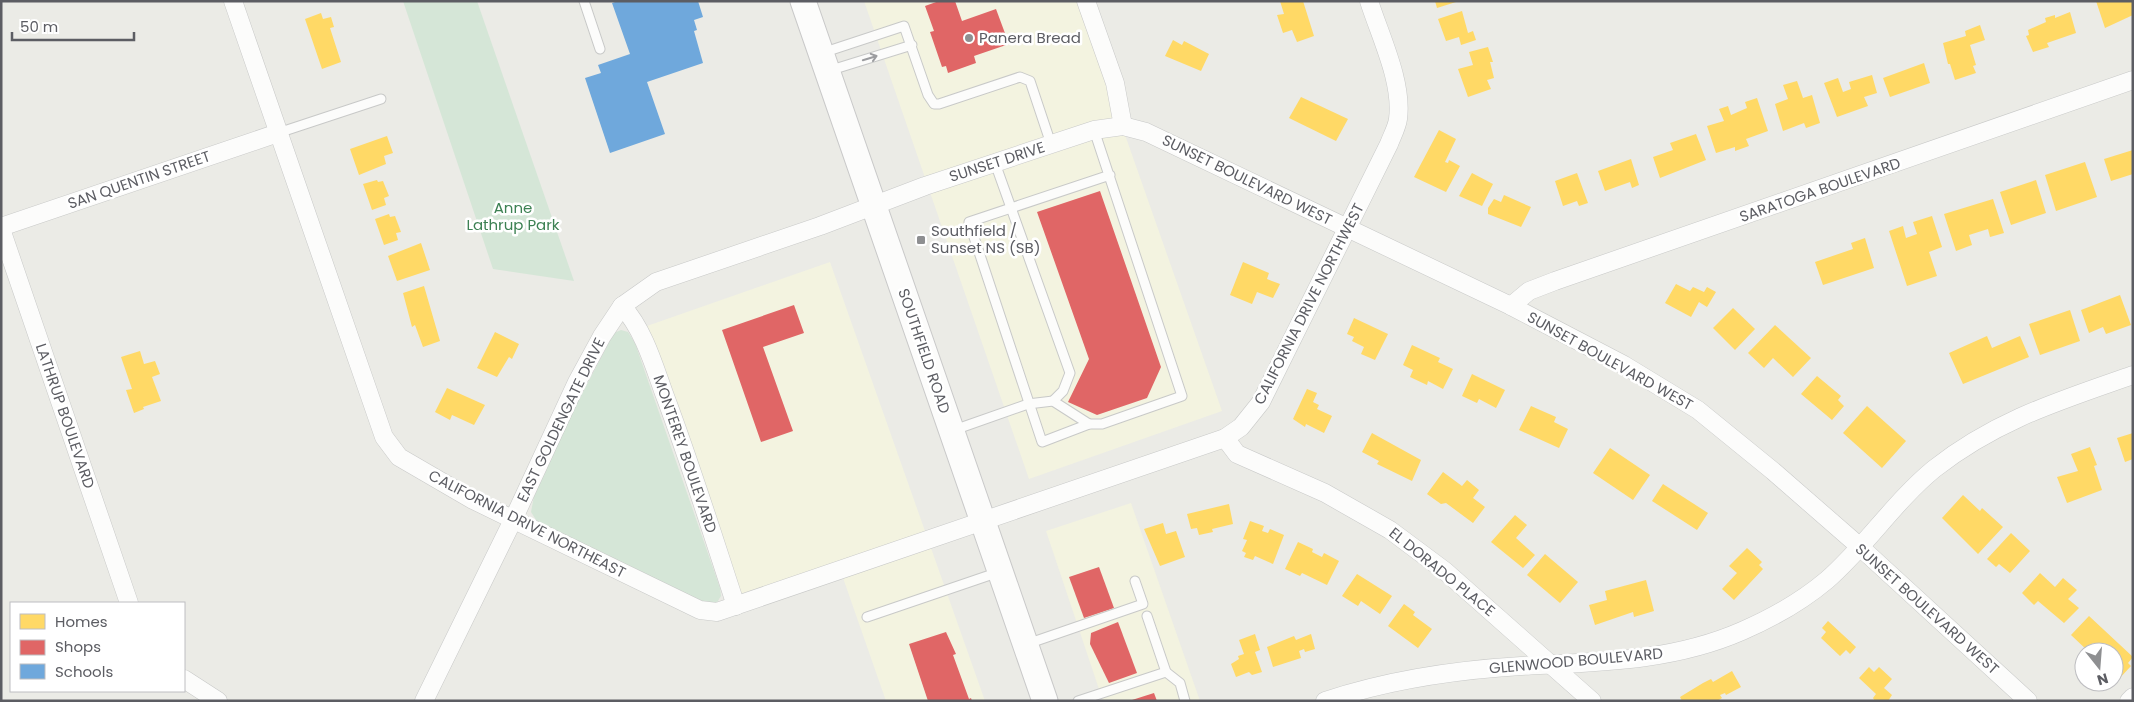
<svg xmlns="http://www.w3.org/2000/svg" width="2134" height="702" font-family="Poppins,sans-serif">
  <style>
    .commercial { fill: #f3f3e0 }
    .green { fill: #d5e6d7 }
    .homes { fill: #ffd966 }
    .shops { fill: #e06666 }
    .schools { fill: #6fa8dc }
    .lines { fill: none; stroke-linecap: round; stroke-linejoin: round }
    .lane-casing { stroke: #c8c9c8; stroke-width: 11 }
    .street-casing { stroke: #c8c9c8; stroke-width: 19 }
    .secondary-casing { stroke: #c9c9c9; stroke-width: 27 }
    .lane { stroke: #fcfcfb; stroke-width: 9 }
    .street { stroke: #fcfcfb; stroke-width: 18 }
    .secondary { stroke: #fcfcfb; stroke-width: 25 }
    .oneway { stroke: #9c9da0 }
    .poi-dot { fill: #8e8f91; stroke: #fff; stroke-width: 2 }
    .labels { text-anchor: middle; stroke-width: 5; stroke-linejoin: round; paint-order: stroke }
    .poi-label { font-size: 15px; fill: #5c5d63; stroke: #fff; text-anchor: start }
    .street-label { font-size: 15px; fill: #5c5d63; stroke: #fff }
    .park-label { font-size: 15px; fill: #3d8153; stroke: #fff }
  </style>
  <rect width="100%" height="100%" fill="#ebebe6"/>
  <g class="commercial">
    <polygon points="864,1 1078,1 1222,411 1029,479"/>
    <polygon points="830,262 985,701 886,701 842,575 741,610 647,326"/>
    <polygon points="1131,503 1200,701 1103,701 1046,531"/>
  </g>
  <g class="green">
    <polygon points="403,1 477,1 574,281 493,269"/>
    <polygon points="621,330 628,332 635,343 720,588 721,596 716,604 703,602 538,523 531,512 534,496 575,407 614,333"/>
  </g>
  <g class="homes">
    <polygon points="1280,1 1303,1 1314,36 1297,42 1292,30 1283,33 1277,15 1284,14"/>
    <polygon points="1435,1 1456,1 1456,2 1437,8"/>
    <polygon points="2096,1 2133,1 2133,15 2105,28"/>
    <polygon points="1462,11 1468,33 1473,31 1476,40 1461,45 1459,37 1446,41 1438,19"/>
    <polygon points="2070,12 2076,33 2047,43 2049,47 2033,52 2026,36 2029,35 2028,30 2046,22 2045,18 2055,15 2055,18"/>
    <polygon points="321,13 323,19 331,17 334,27 330,28 341,62 322,69 305,19"/>
    <polygon points="1980,25 1985,40 1970,45 1976,65 1973,66 1976,73 1955,80 1950,64 1948,64 1943,43 1966,36 1965,31"/>
    <polygon points="1173,40 1182,45 1184,41 1209,54 1201,71 1165,56"/>
    <polygon points="1488,47 1493,62 1490,62 1494,78 1487,80 1491,89 1468,97 1458,69 1473,65 1469,52"/>
    <polygon points="1924,63 1930,83 1890,97 1883,78"/>
    <polygon points="1872,75 1877,93 1864,97 1868,106 1837,117 1824,83 1838,78 1843,92 1851,89 1849,82"/>
    <polygon points="1797,81 1803,98 1812,95 1820,123 1806,128 1804,123 1783,131 1775,104 1788,99 1783,85"/>
    <polygon points="1301,97 1348,119 1336,141 1289,118"/>
    <polygon points="1757,98 1768,131 1746,139 1749,146 1735,151 1735,147 1716,153 1707,126 1724,121 1719,109 1728,106 1731,115 1747,108 1745,102"/>
    <polygon points="1439,130 1456,139 1445,162 1448,163 1449,160 1460,166 1446,192 1414,177"/>
    <polygon points="1696,134 1706,160 1660,178 1653,157 1673,150 1670,143"/>
    <polygon points="387,136 393,153 384,156 386,164 359,175 350,149"/>
    <polygon points="2133,150 2133,174 2111,181 2104,159"/>
    <polygon points="1631,159 1639,185 1632,188 1630,182 1605,191 1598,171"/>
    <polygon points="2085,162 2097,197 2056,211 2045,175"/>
    <polygon points="1472,173 1493,184 1482,206 1459,196"/>
    <polygon points="1577,173 1588,203 1579,206 1577,201 1563,206 1555,181"/>
    <polygon points="377,180 378,182 383,181 389,196 384,198 386,205 372,210 363,184"/>
    <polygon points="2036,180 2046,213 2011,225 2000,192"/>
    <polygon points="1504,195 1531,207 1521,227 1488,214 1488,208 1494,199 1501,202"/>
    <polygon points="1993,199 2004,233 1990,237 1988,229 1969,235 1972,245 1956,251 1944,214"/>
    <polygon points="389,214 390,217 395,216 401,232 396,233 398,240 384,245 375,219"/>
    <polygon points="1932,216 1942,247 1929,252 1937,276 1907,286 1889,231 1903,226 1906,238 1917,234 1913,222"/>
    <polygon points="1865,238 1874,268 1823,285 1815,262 1853,249 1851,243"/>
    <polygon points="421,243 430,270 397,281 388,256"/>
    <polygon points="1243,262 1269,273 1267,279 1280,284 1273,298 1257,292 1252,304 1230,295"/>
    <polygon points="1676,284 1690,291 1693,287 1704,292 1707,287 1716,292 1707,307 1699,302 1691,317 1665,303"/>
    <polygon points="424,286 440,341 423,347 415,325 412,327 403,293"/>
    <polygon points="2120,295 2131,325 2106,334 2103,327 2089,333 2081,310"/>
    <polygon points="1733,308 1755,329 1735,350 1713,328"/>
    <polygon points="2070,310 2080,341 2040,355 2029,324"/>
    <polygon points="1354,318 1388,334 1375,360 1361,354 1364,347 1352,341 1354,337 1347,334"/>
    <polygon points="1775,325 1811,358 1793,377 1773,358 1764,368 1748,353"/>
    <polygon points="495,332 519,344 512,359 509,357 497,377 477,368"/>
    <polygon points="1987,336 1992,348 2020,336 2029,357 1963,384 1949,353"/>
    <polygon points="1412,345 1440,358 1438,362 1453,369 1443,389 1428,381 1427,385 1410,377 1413,370 1403,365"/>
    <polygon points="140,351 144,364 155,361 160,374 152,377 161,401 143,407 144,409 134,413 126,390 132,389 121,357"/>
    <polygon points="1472,374 1505,390 1496,408 1479,399 1477,403 1462,396"/>
    <polygon points="1817,376 1841,396 1838,400 1844,406 1832,420 1801,394"/>
    <polygon points="447,388 485,405 474,425 452,415 450,420 435,412"/>
    <polygon points="1307,389 1317,393 1313,402 1319,405 1317,409 1332,416 1324,433 1306,424 1305,427 1293,419"/>
    <polygon points="1531,406 1556,417 1554,422 1568,429 1559,448 1519,430"/>
    <polygon points="1867,406 1906,441 1882,468 1843,433"/>
    <polygon points="1372,433 1421,460 1412,481 1377,464 1379,461 1362,452"/>
    <polygon points="2133,433 2133,459 2125,462 2117,438"/>
    <polygon points="2090,447 2097,465 2094,466 2102,490 2067,503 2057,477 2078,471 2071,454"/>
    <polygon points="1610,448 1650,475 1633,500 1593,473"/>
    <polygon points="1443,472 1462,486 1467,480 1479,490 1473,498 1485,507 1473,523 1446,503 1441,504 1427,494"/>
    <polygon points="1663,484 1708,513 1697,530 1652,501"/>
    <polygon points="1963,495 1980,511 1982,508 2003,527 1978,554 1942,518"/>
    <polygon points="1229,504 1233,524 1212,529 1213,532 1199,535 1197,528 1191,529 1187,514"/>
    <polygon points="1515,515 1527,525 1516,538 1535,555 1523,568 1491,542"/>
    <polygon points="1250,521 1264,526 1262,531 1268,533 1270,529 1284,535 1273,564 1255,556 1253,560 1244,557 1246,553 1242,551 1247,540 1243,539"/>
    <polygon points="1163,523 1166,534 1176,531 1185,557 1160,566 1144,529"/>
    <polygon points="2011,533 2030,551 2010,573 1999,564 1996,567 1987,559"/>
    <polygon points="1298,542 1313,549 1312,552 1322,557 1324,553 1339,561 1327,585 1302,573 1300,576 1285,569"/>
    <polygon points="1747,548 1762,562 1759,565 1763,569 1734,600 1722,589 1737,573 1729,566"/>
    <polygon points="1545,554 1578,582 1560,603 1527,575"/>
    <polygon points="2040,573 2055,587 2063,578 2077,590 2068,599 2079,608 2064,623 2038,601 2034,605 2022,593"/>
    <polygon points="1357,574 1392,596 1380,614 1361,601 1358,606 1342,596"/>
    <polygon points="1646,580 1654,611 1634,617 1633,612 1595,625 1589,605 1607,600 1605,591"/>
    <polygon points="1404,604 1415,612 1413,615 1432,629 1418,648 1388,626"/>
    <polygon points="2089,616 2133,657 2128,663 2131,666 2118,680 2114,677 2114,652 2089,652 2071,635"/>
    <polygon points="1828,621 1856,647 1850,654 1846,650 1840,656 1821,638 1826,632 1822,628"/>
    <polygon points="1255,634 1260,650 1255,652 1262,672 1252,675 1249,672 1236,677 1231,664 1239,659 1238,656 1244,654 1239,640"/>
    <polygon points="1311,634 1315,649 1305,652 1304,649 1299,651 1301,658 1273,667 1267,647 1294,636 1296,640"/>
    <polygon points="1869,667 1874,672 1879,667 1892,679 1884,688 1892,695 1888,701 1875,701 1873,698 1876,694 1859,678"/>
    <polygon points="1732,671 1741,687 1726,695 1725,693 1720,695 1722,698 1717,701 1682,701 1680,697 1703,683 1711,679 1713,682"/>
  </g>
  <g class="shops">
    <polygon points="939,1 955,1 962,21 996,9 1009,44 974,56 976,63 948,73 946,66 942,67 930,32 934,31 925,6"/>
    <polygon points="1100,191 1161,367 1147,398 1097,415 1068,402 1089,359 1037,212"/>
    <polygon points="794,305 804,333 763,347 793,431 761,442 722,330"/>
    <polygon points="1099,567 1114,608 1084,618 1069,577"/>
    <polygon points="1118,622 1137,673 1109,683 1090,644 1091,633"/>
    <polygon points="946,632 956,654 953,655 969,699 971,698 972,701 928,701 909,644"/>
    <polygon points="1154,693 1157,701 1132,701 1132,700"/>
  </g>
  <polygon class="schools" points="618,1 698,1 703,17 694,20 697,30 694,31 703,63 647,82 665,134 610,153 585,78 601,73 598,65 630,54 612,3"/>
  <g class="lines">
    <g class="lane-casing">
      <g id="lane">
        <polyline points="584,1 600,49"/>
        <polyline points="822,53 904,26 928,95 934,104 939,104 1020,77 1030,81 1051,144"/>
        <polyline points="828,71 912,45"/>
        <polyline points="1094,130 1182,396 1102,424 1089,424 1042,442 969,222 1110,175"/>
        <polyline points="278,133 381,99"/>
        <polyline points="995,163 1070,373 1063,391 1053,401"/>
        <polyline points="954,430 1028,404 1053,401 1089,424"/>
        <polyline points="1147,616 1166,672 1180,683 1185,701"/>
        <polyline points="867,617 999,572"/>
        <polyline points="1027,644 1143,604 1135,581"/>
        <polyline points="1078,701 1166,672"/>
      </g>
    </g>
    <g class="street-casing">
      <g id="street">
        <path d="M233,1L384,437L399,457L473,500L700,610L717,612L1225,438L1241,427L1261,402L1389,144C1392,136 1397,127 1398,119C1403,82 1380,36 1369,1"/>
        <polyline points="1086,1 1115,83 1123,126"/>
        <polyline points="1,227 278,133"/>
        <polyline points="1,229 129,603"/>
        <path d="M622,306C644,330 654,366 665,396C691,465 713,536 736,606"/>
        <polyline points="1511,306 1529,291 1555,281 2133,80"/>
        <polyline points="1225,438 1237,454 1325,493 1390,530 1445,571 1592,701"/>
        <polyline points="184,679 218,701"/>
        <polyline points="424,701 513,520 577,382 602,336 622,306 656,282 820,226 925,186 1094,130 1123,126 1146,132 1511,306 1624,365 1698,410 1773,471 1859,546 2028,701"/>
        <path d="M1325,701C1388,680 1455,670 1521,666C1597,662 1671,662 1742,631C1772,618 1802,601 1827,580C1866,546 1894,502 1934,469C1996,420 2059,401 2133,375"/>
        <polyline points="2129,701 2133,697"/>
      </g>
    </g>
    <g class="secondary-casing">
      <polyline id="secondary" points="803,1 1045,701"/>
    </g>
    <use href="#lane" class="lane"/>
    <use href="#street" class="street"/>
    <use href="#secondary" class="secondary"/>
  </g>
  <defs><path id="oneway-shaft" d="M-6 0H5M1.5-3L5.5 0L1.5 3" fill="none" stroke-width="1.6" stroke-linecap="round" stroke-linejoin="round" transform="scale(1.25)"/></defs>
  <use class="oneway" href="#oneway-shaft" transform="translate(870 58) rotate(-17)"/>
  <g class="poi-dot">
    <circle cx="969" cy="38" r="5"/>
    <rect x="916" y="235" width="10" height="10" rx="2.5"/>
  </g>
  <g class="labels">
    <g class="poi-label">
      <text x="979" y="43">Panera Bread</text>
      <text x="931" y="236">Southfield /<tspan x="931" dy="17">Sunset NS (SB)</tspan></text>
    </g>
    <g class="street-label">
      <text transform="translate(997 162) rotate(-18)" y="5">SUNSET DRIVE</text>
      <text transform="translate(139 180) rotate(-19)" y="5">SAN QUENTIN STREET</text>
      <text transform="translate(1247 180) rotate(26)" y="5">SUNSET BOULEVARD WEST</text>
      <text transform="translate(1820 190) rotate(-19)" y="5">SARATOGA BOULEVARD</text>
      <text transform="translate(1309 304) rotate(-63)" y="5">CALIFORNIA DRIVE NORTHWEST</text>
      <text transform="translate(924 351) rotate(71)" y="5">SOUTHFIELD ROAD</text>
      <text transform="translate(1610 361) rotate(29)" y="5">SUNSET BOULEVARD WEST</text>
      <text transform="translate(65 416) rotate(71)" y="5">LATHRUP BOULEVARD</text>
      <text transform="translate(561 420) rotate(-64)" y="5">EAST GOLDENGATE DRIVE</text>
      <text transform="translate(685 454) rotate(71)" y="5">MONTEREY BOULEVARD</text>
      <text transform="translate(527 524) rotate(27)" y="5">CALIFORNIA DRIVE NORTHEAST</text>
      <text transform="translate(1442 572) rotate(39)" y="5">EL DORADO PLACE</text>
      <text transform="translate(1927 609) rotate(42)" y="5">SUNSET BOULEVARD WEST</text>
      <text transform="translate(1576 661) rotate(-5)" y="5">GLENWOOD BOULEVARD</text>
    </g>
    <g class="park-label">
      <text x="513" y="213">Anne<tspan x="513" dy="17">Lathrup Park</tspan></text>
    </g>
  </g>
  <rect width="2134" height="702" fill="none" stroke="#5c5d63" stroke-width="5"/>
  <rect x="10" y="602" width="175" height="90" fill="#ffffff" stroke="#bebec1"/>
  <rect x="20" y="614" width="25" height="15" fill="#ffd966" stroke="#bebec1"/>
  <text x="55" y="627" font-size="15" fill="#5c5d63">Homes</text>
  <rect x="20" y="640" width="25" height="15" fill="#e06666" stroke="#bebec1"/>
  <text x="55" y="652" font-size="15" fill="#5c5d63">Shops</text>
  <rect x="20" y="664" width="25" height="15" fill="#6fa8dc" stroke="#bebec1"/>
  <text x="55" y="677" font-size="15" fill="#5c5d63">Schools</text>
  <g transform="translate(2099 667) rotate(163)"><circle r="24" fill="#ffffff" stroke="#bebec1"/>
  <path d="M0-4L9 19L0 12L-9 19Z" fill="#8e8f91"/>
  <text y="-8" font-size="14" font-weight="bold" text-anchor="middle" fill="#5c5d63">N</text>
  </g>
  <path d="M12 32v8h122v-8" fill="none" stroke="#5c5d63" stroke-width="2.5"/>
  <text x="20" y="32" font-size="15" fill="#5c5d63" stroke="#ffffff" stroke-width="4" paint-order="stroke">50 m</text>
</svg>
